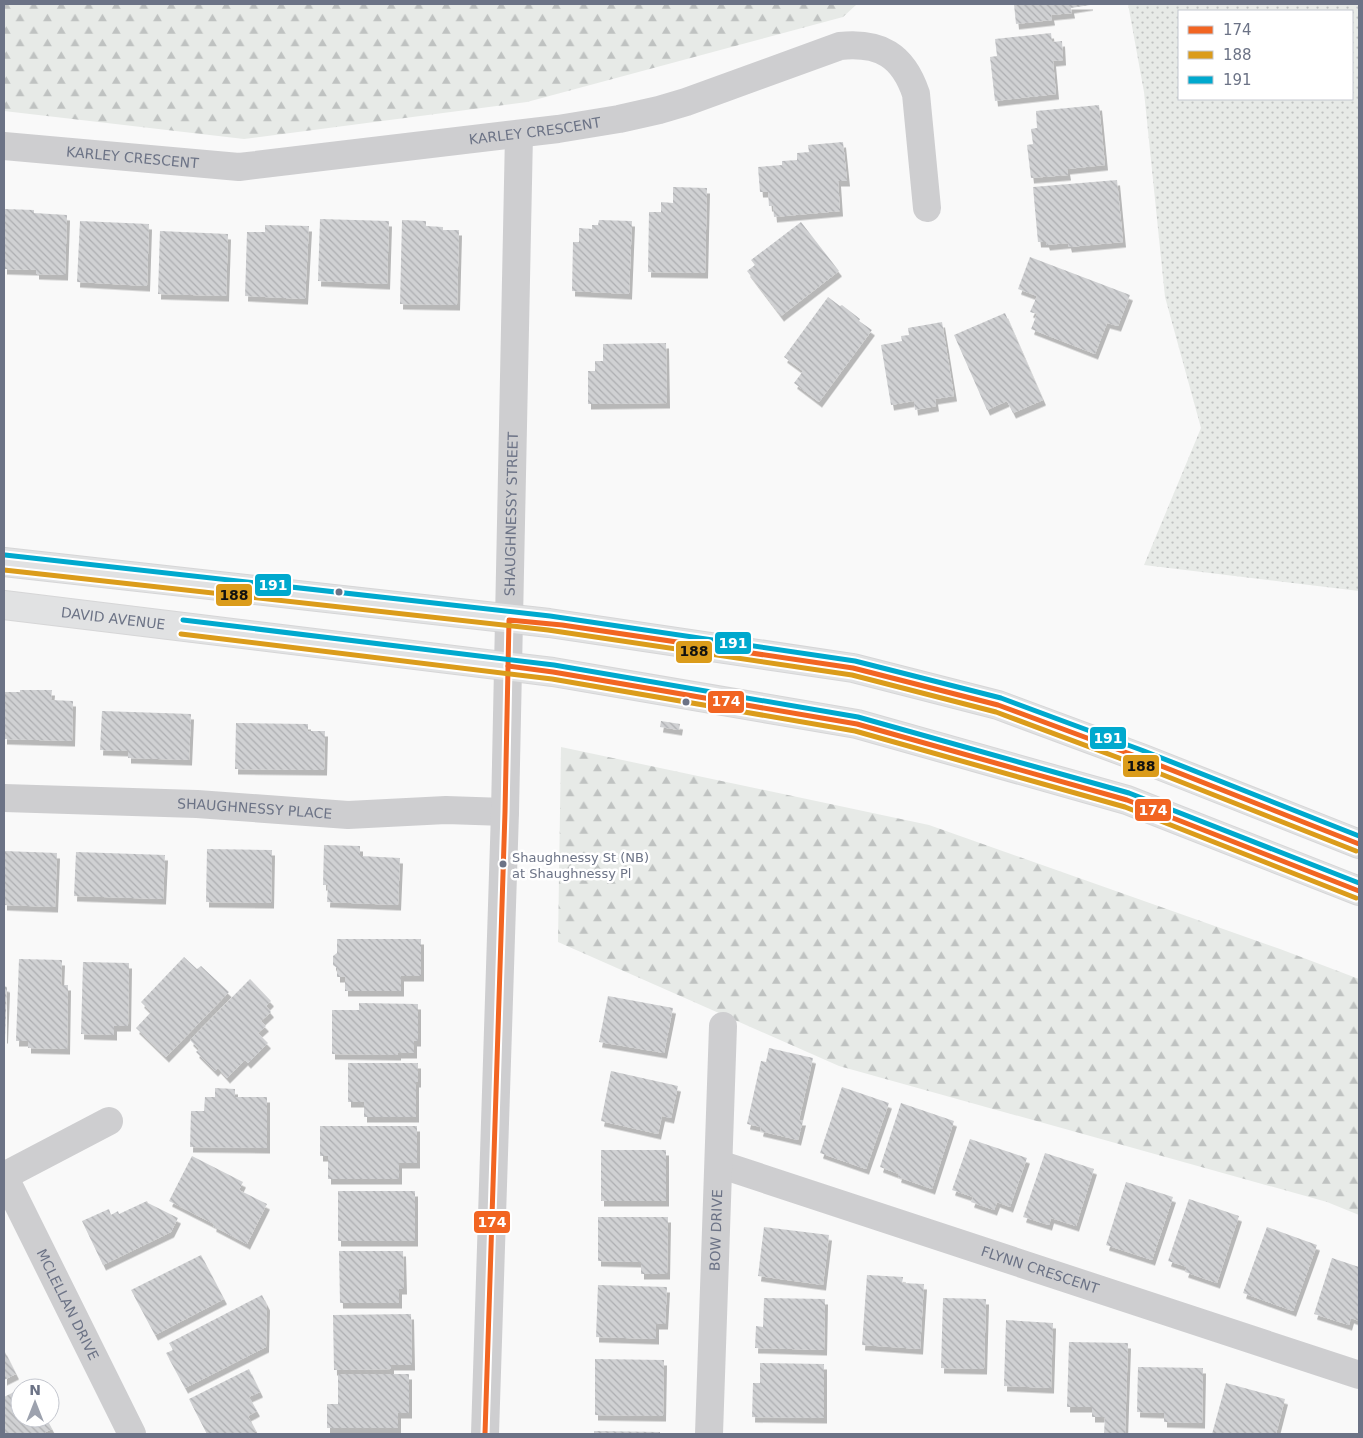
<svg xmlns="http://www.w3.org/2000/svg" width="1363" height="1438" font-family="'DejaVu Sans',sans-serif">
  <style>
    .grass { fill: url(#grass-dots); fill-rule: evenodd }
    .forest { fill: url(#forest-firs) }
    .building { fill: url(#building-back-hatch); filter: url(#shadow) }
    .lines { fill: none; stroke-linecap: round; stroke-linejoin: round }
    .secondary-casing { stroke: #d6d6d7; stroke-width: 30 }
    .minor { stroke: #ceced0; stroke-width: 28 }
    .tertiary { stroke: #ceced0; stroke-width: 28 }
    .secondary { stroke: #e1e2e3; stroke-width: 28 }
    .bus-1-casing { stroke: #fff; stroke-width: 9 }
    .bus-2-casing { stroke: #fff; stroke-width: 9 }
    .bus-3-casing { stroke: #fff; stroke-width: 9 }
    .bus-1 { stroke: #f26522; stroke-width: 5 }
    .bus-2 { stroke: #db9c1b; stroke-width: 5 }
    .bus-3 { stroke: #00a9ce; stroke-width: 5 }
    .bus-dot { fill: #6c7386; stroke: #fff; stroke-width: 2 }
    .labels { text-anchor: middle; stroke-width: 5; stroke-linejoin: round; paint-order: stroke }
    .bus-label { font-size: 13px; fill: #6c7386; stroke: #fff; text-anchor: start }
    .street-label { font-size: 14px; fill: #6c7386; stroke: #fff }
    .line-badge { stroke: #fff; stroke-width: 2 }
    .badge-label { font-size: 14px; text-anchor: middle; font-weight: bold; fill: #fff }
    .pale-badge-label { font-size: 14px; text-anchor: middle; font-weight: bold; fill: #111 }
  </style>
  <defs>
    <pattern id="grass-dots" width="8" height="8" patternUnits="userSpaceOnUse" patternTransform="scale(1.25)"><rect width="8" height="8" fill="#e7eae7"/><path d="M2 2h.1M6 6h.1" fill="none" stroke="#bfc2c1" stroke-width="1.8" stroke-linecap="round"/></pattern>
    <pattern id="forest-firs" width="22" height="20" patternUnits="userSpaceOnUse" patternTransform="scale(1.25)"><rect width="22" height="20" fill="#e7eae7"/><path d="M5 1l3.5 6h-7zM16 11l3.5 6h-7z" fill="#bfc2c1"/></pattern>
    <pattern id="building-back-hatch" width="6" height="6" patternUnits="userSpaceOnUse" patternTransform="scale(1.25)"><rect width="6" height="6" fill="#d0d1d3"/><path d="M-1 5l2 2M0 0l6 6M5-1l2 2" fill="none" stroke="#adaeb1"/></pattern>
    <filter id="shadow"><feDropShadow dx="3" dy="5.5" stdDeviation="0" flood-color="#0004"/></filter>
  </defs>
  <rect width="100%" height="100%" fill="#f9f9f9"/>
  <path class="grass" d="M1128,4H1359V591L1144,565L1201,428L1165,297L1144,92ZM1179,11H1352V99H1179Z"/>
  <g class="forest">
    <polygon points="4,4 857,4 843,17 527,102 244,139 4,111"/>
    <polygon points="561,747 929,825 1280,949 1359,979 1359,1215 1327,1202 839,1066 558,942"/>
  </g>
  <g class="building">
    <polygon points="1014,4 1090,4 1090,5 1071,8 1072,13 1051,15 1052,20 1016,24"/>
    <polygon points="1051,33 1052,42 1062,41 1063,60 1053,61 1056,94 995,101 990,57 997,56 995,39"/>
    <polygon points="1099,105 1105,165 1067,169 1068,175 1031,178 1027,145 1033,144 1031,129 1037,128 1036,111"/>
    <polygon points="843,142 847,181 838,181 840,211 774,217 773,206 769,206 768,192 760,192 758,167 782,165 782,161 797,160 797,153 809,152 808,145"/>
    <polygon points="1117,180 1123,242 1069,247 1068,243 1047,245 1046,242 1038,242 1033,187"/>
    <polygon points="673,187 707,188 705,273 648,272 649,212 661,212 661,202 673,203"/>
    <polygon points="4,209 34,210 34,213 67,215 65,275 36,274 36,270 4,269"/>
    <polygon points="320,219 389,221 387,284 318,281"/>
    <polygon points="402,220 426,221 426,226 443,227 443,230 459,230 457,305 400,304"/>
    <polygon points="599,220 632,221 629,294 572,291 573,242 579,242 579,228 592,229 592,225 598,225"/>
    <polygon points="80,221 149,224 147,286 77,282"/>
    <polygon points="801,222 839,271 781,316 747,271 755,265 751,260"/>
    <polygon points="265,225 309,226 305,299 245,296 247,232 265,232"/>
    <polygon points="160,231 228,234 226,296 158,294"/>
    <polygon points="1030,257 1130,295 1118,326 1107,323 1095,354 1031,329 1037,314 1030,312 1037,296 1018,289"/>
    <polygon points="828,297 840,306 842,305 860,319 859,321 872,330 819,402 794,383 803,371 784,357"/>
    <polygon points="1005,313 1043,400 1013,413 1007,401 987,410 954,335"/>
    <polygon points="942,322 954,396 935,399 936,406 915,410 914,401 891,405 881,345 902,341 901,336 909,335 908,328"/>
    <polygon points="666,343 667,403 588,404 588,371 595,371 595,361 603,361 603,344"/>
    <polygon points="20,690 52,690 51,700 73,701 72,741 4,739 4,692 20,692"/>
    <polygon points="102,711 191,714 189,760 128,758 128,751 100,750"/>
    <polygon points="661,721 680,724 679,730 660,727"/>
    <polygon points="236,723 308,724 308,731 325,731 324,770 235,769"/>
    <polygon points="324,845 360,846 360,856 400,858 398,905 327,902 328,885 323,885"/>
    <polygon points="207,849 272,850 271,903 206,902"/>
    <polygon points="4,851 57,853 55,907 4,905"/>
    <polygon points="76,852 165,855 163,899 74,896"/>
    <polygon points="337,939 421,939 421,976 401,976 401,991 345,991 345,977 337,977 337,968 333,965 333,956 337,953"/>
    <polygon points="184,957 197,969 201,966 229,992 166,1057 136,1028 151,1012 141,1002"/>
    <polygon points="19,959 62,960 61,985 68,985 67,1049 28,1048 28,1041 16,1041"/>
    <polygon points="83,962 129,963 128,1026 114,1026 114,1035 81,1034"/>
    <polygon points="250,979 271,1001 266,1006 271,1012 261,1021 266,1026 258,1033 268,1043 248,1063 245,1060 227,1078 218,1068 215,1071 196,1052 199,1049 190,1040"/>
    <polygon points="4,986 7,987 5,1038 4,1038"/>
    <polygon points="608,996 673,1008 664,1053 599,1042"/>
    <polygon points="359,1003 418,1004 418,1041 414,1041 414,1053 398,1053 398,1055 332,1054 332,1010 359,1010"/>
    <polygon points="769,1048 813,1058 799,1120 803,1120 798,1140 760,1131 761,1127 747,1124 761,1061 766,1062"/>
    <polygon points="348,1063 418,1063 418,1082 416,1082 416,1117 364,1117 364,1102 348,1102"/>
    <polygon points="611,1071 678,1086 671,1118 662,1116 658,1134 601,1121"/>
    <polygon points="842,1087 889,1103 866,1169 820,1153"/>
    <polygon points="215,1088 235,1089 235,1097 267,1097 267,1148 190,1147 191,1111 204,1111 205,1097 215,1097"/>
    <polygon points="901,1103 954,1121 932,1189 898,1177 899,1174 880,1167"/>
    <polygon points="320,1126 417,1126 417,1163 399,1163 399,1179 328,1179 328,1156 320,1156"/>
    <polygon points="970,1139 1027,1158 1010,1207 997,1202 994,1210 971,1202 973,1197 952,1190"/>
    <rect x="601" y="1150" width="65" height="51"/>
    <polygon points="1045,1153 1094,1169 1076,1226 1051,1218 1049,1225 1023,1217"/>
    <polygon points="192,1156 243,1182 239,1190 267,1204 247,1244 213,1226 214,1224 169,1201"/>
    <polygon points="1126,1182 1173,1197 1152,1260 1106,1245"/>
    <rect x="338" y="1191" width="77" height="50"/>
    <polygon points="1189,1199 1239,1216 1217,1283 1185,1272 1187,1267 1168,1261"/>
    <polygon points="147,1201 148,1203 178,1218 171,1232 103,1265 82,1221 109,1209 111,1215 118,1211 119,1214"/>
    <polygon points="598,1217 668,1217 667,1274 641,1274 641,1262 598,1261"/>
    <polygon points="764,1227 829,1235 823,1285 758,1276"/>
    <polygon points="1267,1227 1317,1245 1293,1311 1243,1293"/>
    <polygon points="339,1251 403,1251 404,1289 399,1289 399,1303 340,1303"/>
    <polygon points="201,1255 224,1299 155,1335 131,1290"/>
    <polygon points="1332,1258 1359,1267 1359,1321 1351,1318 1349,1325 1314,1314"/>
    <polygon points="867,1275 903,1277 902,1283 924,1284 920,1349 862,1345"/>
    <polygon points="598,1285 667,1287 665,1324 656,1324 656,1339 596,1337"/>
    <polygon points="262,1295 267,1305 266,1347 185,1388 166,1353 173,1350 169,1343"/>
    <polygon points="764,1298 825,1299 824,1350 755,1348 756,1326 763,1327"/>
    <polygon points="943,1298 986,1299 984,1369 941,1368"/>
    <polygon points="411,1314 412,1365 391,1365 391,1369 334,1370 333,1315"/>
    <polygon points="1006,1320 1053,1323 1051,1388 1004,1386"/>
    <polygon points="1069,1342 1128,1343 1125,1433 1104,1433 1105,1417 1092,1417 1092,1407 1067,1407"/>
    <polygon points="4,1350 16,1374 4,1380"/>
    <polygon points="595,1359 664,1360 663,1416 595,1415"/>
    <polygon points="760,1363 824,1364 824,1418 752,1417 753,1383 760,1383"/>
    <polygon points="1138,1367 1203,1368 1202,1423 1164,1422 1164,1413 1137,1412"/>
    <polygon points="249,1369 260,1392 249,1397 257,1411 248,1416 256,1431 251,1434 207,1434 189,1399"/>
    <polygon points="338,1374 409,1374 409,1413 398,1413 398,1428 327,1428 327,1404 338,1404"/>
    <polygon points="1226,1383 1285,1399 1276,1434 1212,1434"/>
    <polygon points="20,1389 20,1418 46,1418 52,1429 42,1434 4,1434 4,1397"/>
    <polygon points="594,1431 660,1432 660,1434 594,1434"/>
  </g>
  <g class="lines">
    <g class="secondary-casing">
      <g id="secondary">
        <polyline points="4,562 549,623 853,668 998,705 1141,758 1359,844"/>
        <path id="s7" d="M4,605L553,672L857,724L1127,800L1359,891"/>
      </g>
    </g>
    <g class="minor">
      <path id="s1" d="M4,146L239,167L558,129L619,119L659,110L686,102L840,46C880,42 903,55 916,94L927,208"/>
      <path id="s2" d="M509,620L519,134"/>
      <path id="s3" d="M4,798L197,804L348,815L446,810L505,812"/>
      <path id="s4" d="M109,1121L4,1176L132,1434"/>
      <path id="s5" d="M719,1164L1359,1375"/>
      <path id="s6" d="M709,1434L723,1026"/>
    </g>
    <polyline class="tertiary" points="485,1434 505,812 509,620"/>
    <use href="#secondary" class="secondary"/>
    <g class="bus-1-casing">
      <g id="bus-1">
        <polyline points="508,666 553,672 857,724 1127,800 1359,891"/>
        <polyline points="485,1434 505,812 509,620 562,625 853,668 998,705 1141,758 1359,844"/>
      </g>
    </g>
    <g class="bus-2-casing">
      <g id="bus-2">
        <polyline points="4,570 548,630 852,675 996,712 1138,765 1356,851"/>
        <polyline points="181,634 552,679 855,731 1125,807 1356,898"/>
      </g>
    </g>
    <g class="bus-3-casing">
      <g id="bus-3">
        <polyline points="5,555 550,616 855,661 1001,698 1144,751 1359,836"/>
        <polyline points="183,620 554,665 858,717 1129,793 1359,883"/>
      </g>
    </g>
    <use href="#bus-1" class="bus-1"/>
    <use href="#bus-2" class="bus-2"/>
    <use href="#bus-3" class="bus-3"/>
  </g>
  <g class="bus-dot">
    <circle cx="339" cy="592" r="4.5"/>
    <circle cx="686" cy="702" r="4.5"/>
    <circle cx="503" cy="864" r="4.5"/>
  </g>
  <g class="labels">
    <g class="bus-label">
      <text x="512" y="862">Shaughnessy St (NB)<tspan x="512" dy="16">at Shaughnessy Pl</tspan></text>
    </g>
    <g class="street-label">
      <text dy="5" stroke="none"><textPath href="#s1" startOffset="534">KARLEY CRESCENT</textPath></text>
      <text dy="5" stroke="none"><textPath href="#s1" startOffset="129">KARLEY CRESCENT</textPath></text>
      <text dy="5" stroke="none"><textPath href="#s2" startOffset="106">SHAUGHNESSY STREET</textPath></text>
      <text dy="5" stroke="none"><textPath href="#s7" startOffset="110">DAVID AVENUE</textPath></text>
      <text dy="5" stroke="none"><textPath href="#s3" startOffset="251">SHAUGHNESSY PLACE</textPath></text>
      <text dy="5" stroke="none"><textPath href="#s6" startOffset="204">BOW DRIVE</textPath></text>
      <text dy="5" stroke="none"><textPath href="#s5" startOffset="338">FLYNN CRESCENT</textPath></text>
      <text dy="5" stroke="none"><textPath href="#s4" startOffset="262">MCLELLAN DRIVE</textPath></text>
    </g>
  </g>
  <g class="line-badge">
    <rect x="254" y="573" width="38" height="24" rx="5" fill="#00a9ce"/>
    <rect x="215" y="583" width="38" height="24" rx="5" fill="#db9c1b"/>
    <rect x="714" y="631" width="38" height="24" rx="5" fill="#00a9ce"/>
    <rect x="675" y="640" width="38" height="24" rx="5" fill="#db9c1b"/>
    <rect x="707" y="690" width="38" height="24" rx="5" fill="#f26522"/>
    <rect x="1089" y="726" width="38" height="24" rx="5" fill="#00a9ce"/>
    <rect x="1122" y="754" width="38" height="24" rx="5" fill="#db9c1b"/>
    <rect x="1134" y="798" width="38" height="24" rx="5" fill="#f26522"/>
    <rect x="473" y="1210" width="38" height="24" rx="5" fill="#f26522"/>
  </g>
  <g class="badge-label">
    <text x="273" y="590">191</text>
    <text x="733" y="648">191</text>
    <text x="726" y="706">174</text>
    <text x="1108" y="743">191</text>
    <text x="1153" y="815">174</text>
    <text x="492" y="1227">174</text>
  </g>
  <g class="pale-badge-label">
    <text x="234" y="600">188</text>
    <text x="694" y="656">188</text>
    <text x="1141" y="771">188</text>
  </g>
  <rect width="1363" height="1438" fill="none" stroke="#6c7386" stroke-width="10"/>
  <rect x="1178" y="10" width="175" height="90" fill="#ffffff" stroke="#c4c7cf"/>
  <rect x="1188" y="26" width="25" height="8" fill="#f26522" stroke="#c4c7cf"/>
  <text x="1223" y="35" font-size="15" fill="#6c7386">174</text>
  <rect x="1188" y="51" width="25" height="8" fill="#db9c1b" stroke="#c4c7cf"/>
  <text x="1223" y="60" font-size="15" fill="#6c7386">188</text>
  <rect x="1188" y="76" width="25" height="8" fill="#00a9ce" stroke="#c4c7cf"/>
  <text x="1223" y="85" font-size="15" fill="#6c7386">191</text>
  <g transform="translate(35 1403)"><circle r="24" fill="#ffffff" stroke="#c4c7cf"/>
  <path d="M0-4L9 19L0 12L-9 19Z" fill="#9da2ae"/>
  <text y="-8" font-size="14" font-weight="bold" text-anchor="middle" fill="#6c7386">N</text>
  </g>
</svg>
